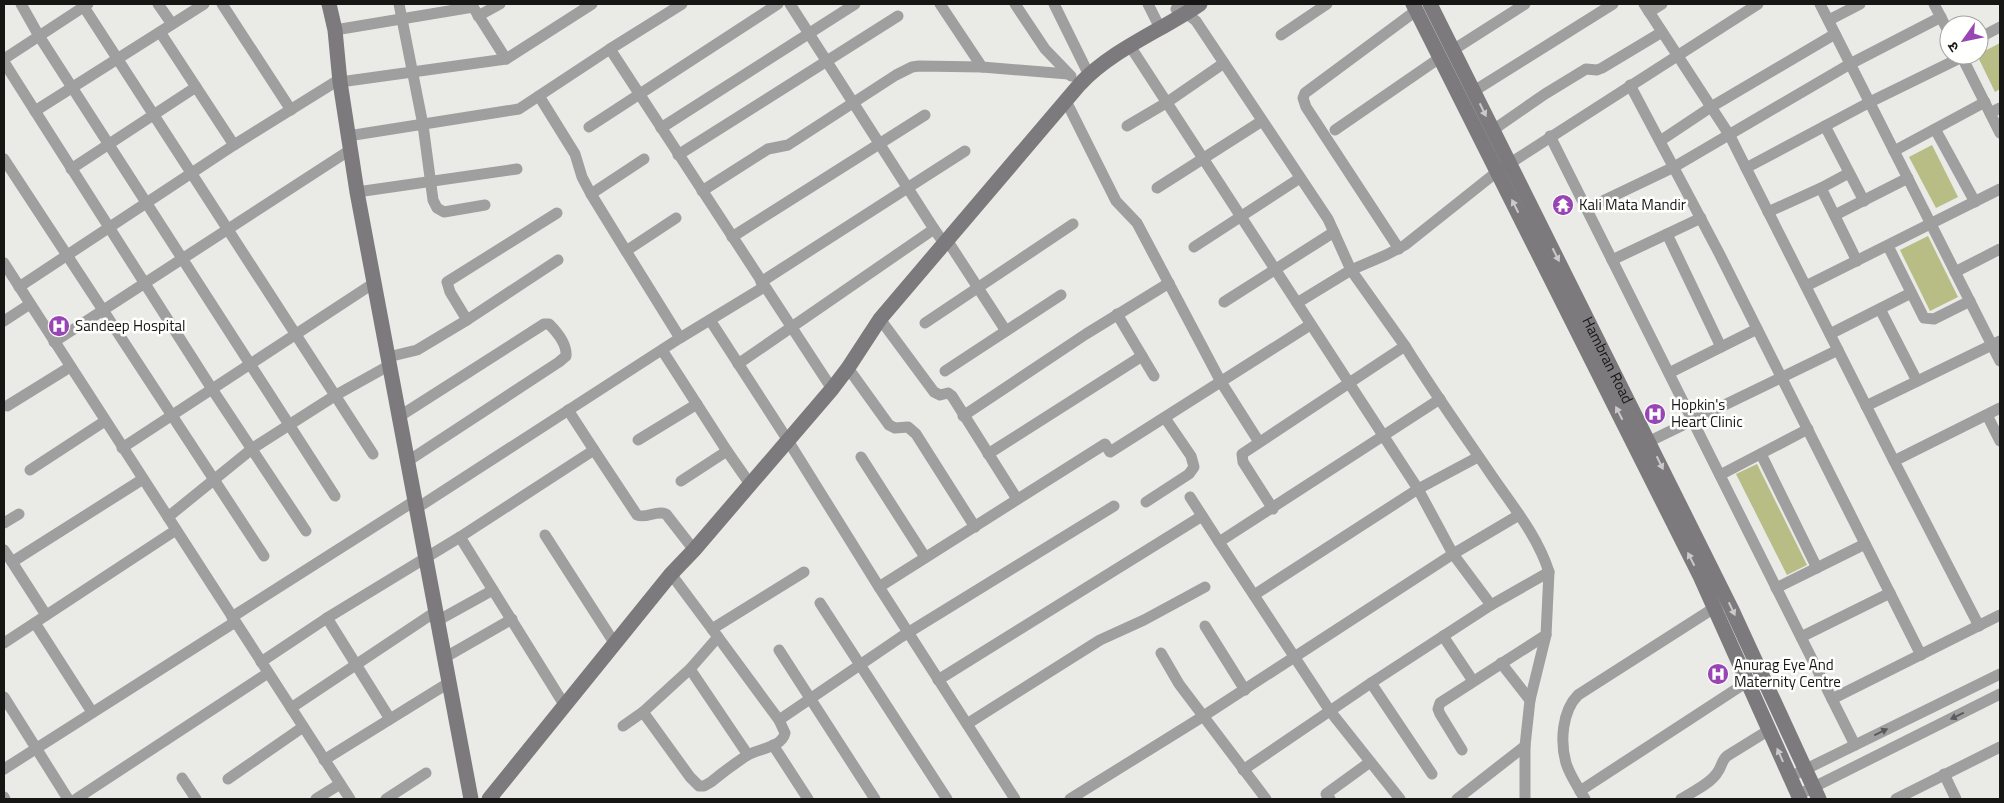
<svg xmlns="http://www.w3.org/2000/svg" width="2004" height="803" font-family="'Titillium Web','Noto Sans Devanagari',sans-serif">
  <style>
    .green { fill: #b7bd84 }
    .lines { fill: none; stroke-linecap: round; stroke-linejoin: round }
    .street { stroke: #9f9fa0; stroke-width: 11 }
    .secondary { stroke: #7c7a7c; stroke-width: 15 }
    .oneway { fill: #cbcaca }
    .oneway2 { fill: #5a5a5a }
    .labels { text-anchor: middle; stroke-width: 5; stroke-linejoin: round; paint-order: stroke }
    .poi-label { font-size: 15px; fill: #161614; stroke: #fffffe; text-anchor: start }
    .street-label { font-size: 15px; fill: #161614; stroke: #fffffe }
  </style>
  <rect width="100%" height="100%" fill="#eaeae7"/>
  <g class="green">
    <polygon points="2000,43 2000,89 1995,92 1977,55"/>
    <polygon points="1932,145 1958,197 1936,208 1909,157"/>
    <polygon points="1928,236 1958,297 1930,311 1900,250"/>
    <polygon points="1757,464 1807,565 1787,575 1736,474"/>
  </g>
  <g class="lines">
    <g class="street">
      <polyline points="21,4 39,36 335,496"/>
      <polyline points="82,4 373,454"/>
      <polyline points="158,4 172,24"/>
      <polyline points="222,4 291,110"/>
      <polyline points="399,4 423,125 433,200 437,208 444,212 485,205"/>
      <polyline points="682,4 610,49 832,389"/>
      <polyline points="790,4 934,229 944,243"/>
      <polyline points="940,4 982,67 1068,74"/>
      <polyline points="1015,4 1045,49 1071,76"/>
      <polyline points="1054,4 1089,75"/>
      <polyline points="1148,4 1160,28"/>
      <polyline points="1644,4 1730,136 1746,168"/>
      <polyline points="1820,4 2000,361"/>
      <polyline points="1934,4 1949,33"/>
      <polyline points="1176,9 1184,4"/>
      <polyline points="1649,12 1662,4"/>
      <polyline points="1186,13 1196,21 1328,219 1351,270 1405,346 1242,454 1243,462 1273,509"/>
      <polyline points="478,16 500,4"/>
      <polyline points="1829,20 1860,4"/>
      <polyline points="335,30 473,7 506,59 340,82"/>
      <polyline points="160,32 234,145"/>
      <polyline points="1281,35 1327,4"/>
      <polyline points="1979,38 2000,27"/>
      <polyline points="1130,46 1418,489 1453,554 1491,605 1371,683 1243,770"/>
      <polyline points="1453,50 1525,4"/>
      <polyline points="1961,55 1990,113 2000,108"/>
      <polyline points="4,59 88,4"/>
      <polyline points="506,59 592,4"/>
      <polyline points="4,62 35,111 204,4"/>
      <polyline points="1630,85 1719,253 1921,655"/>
      <polyline points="1474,91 1613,4"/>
      <polyline points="539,96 575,154 582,177 591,194 644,159"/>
      <polyline points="1066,101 1116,201 1137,223 1221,382 1259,442"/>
      <polyline points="35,111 212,389 306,531"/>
      <polyline points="1990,113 2000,133"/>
      <polyline points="1127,126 1166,103 1224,63"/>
      <polyline points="1825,126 1864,201"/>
      <polyline points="589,127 778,4"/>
      <polyline points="661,128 855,4"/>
      <polyline points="1935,129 1975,202"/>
      <polyline points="1335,130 1441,57"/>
      <polyline points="1493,130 1545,94 1586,69 1597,70 1602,68 1662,32"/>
      <polyline points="348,136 519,109 610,49"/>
      <polyline points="1550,136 1855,745"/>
      <polyline points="1660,141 1711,107 1835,34"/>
      <polyline points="1894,151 1985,102"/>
      <polyline points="678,155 898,16"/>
      <polyline points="4,159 264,556"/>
      <polyline points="71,169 196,87"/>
      <polyline points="1157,188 1262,121"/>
      <polyline points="1821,188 1849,173"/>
      <polyline points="702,191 768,149 788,145 896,75 912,67 919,66 982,67"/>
      <polyline points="357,192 517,169"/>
      <polyline points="591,194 626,251 676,218"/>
      <polyline points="1586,209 1674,167 1850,64 1941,17"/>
      <polyline points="1768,212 1821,188 1857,261"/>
      <polyline points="1835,215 1908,178"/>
      <polyline points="1667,234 1721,347"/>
      <polyline points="732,237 925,115"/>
      <polyline points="947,240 1006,331"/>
      <polyline points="1888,246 1924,318 1934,319 1970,301"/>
      <polyline points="1194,247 1300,178"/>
      <polyline points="1399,249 1306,107 1303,98 1305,93 1417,10"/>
      <polyline points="626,251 680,338 764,287"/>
      <polyline points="1612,260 1701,218"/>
      <polyline points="4,263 350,799"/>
      <polyline points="1955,272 2000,249"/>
      <polyline points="761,282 965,151"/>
      <polyline points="1806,286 2000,189"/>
      <polyline points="19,287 234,145 340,79"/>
      <polyline points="1224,302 1334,232"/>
      <polyline points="1297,303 1351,270 1386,255 1405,245 1498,171 1758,4"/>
      <polyline points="1880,309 1917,381"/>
      <polyline points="1117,314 1142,356"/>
      <polyline points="880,319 934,392 940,395 948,393 952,396 1017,499"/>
      <polyline points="467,320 558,260"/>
      <polyline points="710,320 787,439 879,587"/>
      <polyline points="4,321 30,304"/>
      <polyline points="925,323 1073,224"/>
      <polyline points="1830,334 1911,293"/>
      <polyline points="54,342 350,150"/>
      <path d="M1405,346C1431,388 1460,429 1488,470C1510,503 1537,534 1549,572"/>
      <polyline points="662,350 727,451 750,484"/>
      <polyline points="388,357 417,350 467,320 450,292 447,282 557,213"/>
      <polyline points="738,364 934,229"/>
      <polyline points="848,368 889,425 895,428 908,427 916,434 975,527"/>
      <polyline points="945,371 1061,295"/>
      <polyline points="1669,373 1757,329"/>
      <polyline points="7,406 70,367"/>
      <polyline points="1866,406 2000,341"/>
      <polyline points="1987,415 2000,441"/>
      <path d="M400,416L544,324H549C557,332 567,345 566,356L559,362L408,461"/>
      <polyline points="963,416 1086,334 1169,283"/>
      <polyline points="638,440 697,404"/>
      <polyline points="1650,441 1838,350"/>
      <polyline points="122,448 374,283"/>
      <path d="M594,450L637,515C646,519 656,510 666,514L694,550"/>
      <polyline points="988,454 1142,356 1154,376"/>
      <polyline points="1761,454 1817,568"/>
      <polyline points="861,457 925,557"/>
      <polyline points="1894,461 1746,168 1870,102 1962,57"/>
      <polyline points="30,470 105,421"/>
      <polyline points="1720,475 1808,429"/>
      <polyline points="681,481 727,451"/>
      <polyline points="1190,497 1219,542"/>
      <polyline points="1146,502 1189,474 1194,467 1191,456 1165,418"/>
      <polyline points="417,508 680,338"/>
      <polyline points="168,517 253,448 336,395 390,365"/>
      <polyline points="4,523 19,514"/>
      <polyline points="545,535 615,644"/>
      <polyline points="460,537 565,706"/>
      <polyline points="4,550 12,562"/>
      <polyline points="671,574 712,629 804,572"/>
      <polyline points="1776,588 1865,544"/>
      <polyline points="1254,595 1418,489 1478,457"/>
      <polyline points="820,603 947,799"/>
      <polyline points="46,615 12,562 143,479"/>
      <polyline points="232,617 416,500"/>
      <polyline points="437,621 493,590"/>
      <polyline points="35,623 92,712"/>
      <polyline points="1205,626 1245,690"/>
      <polyline points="1979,626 1894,461 2000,408"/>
      <polyline points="1443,636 1473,681"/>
      <polyline points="1801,637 1890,593"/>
      <polyline points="4,643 176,530"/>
      <polyline points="779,650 875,799"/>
      <polyline points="1161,653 1179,684 1266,799"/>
      <polyline points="444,658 512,619"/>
      <polyline points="261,662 327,618"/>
      <polyline points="1501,663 1530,700 1525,746 1525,799"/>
      <polyline points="690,669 748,755"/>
      <polyline points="938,680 1202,516"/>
      <polyline points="1371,683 1432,774"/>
      <polyline points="4,697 68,799"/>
      <polyline points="1832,699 2000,615"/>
      <polyline points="1530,700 1546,635"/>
      <polyline points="291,708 435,612"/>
      <polyline points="643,712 690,669 718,637"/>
      <polyline points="390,719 327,618 460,537 594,450 568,410"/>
      <polyline points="779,720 901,637 1114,506"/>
      <polyline points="967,724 1100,640 1144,620 1205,587"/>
      <path d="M623,726L643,712L690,777L699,786H704L711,782C722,773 734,764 746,756C756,749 782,748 785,733L779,720L712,629"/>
      <polyline points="773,745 808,799"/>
      <polyline points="1462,750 1440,714 1438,709 1440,703 1546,635 1549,572 1491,605"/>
      <polyline points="324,760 450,682"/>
      <polyline points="4,769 235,622"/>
      <polyline points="1798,773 2000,674"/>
      <polyline points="1944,774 1956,799"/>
      <polyline points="182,778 196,799"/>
      <polyline points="228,779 303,727"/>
      <path d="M1580,791C1575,782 1569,773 1566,763C1560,742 1562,711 1578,695L1714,608"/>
      <polyline points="1798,795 2000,694"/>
      <polyline points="4,797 5,799"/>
      <polyline points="76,799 268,673"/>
      <polyline points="316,799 340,784"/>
      <polyline points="386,799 426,773"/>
      <polyline points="1015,799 879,587 1105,444 1110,452 1310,325"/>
      <polyline points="1070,799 1202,717 1453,554 1519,515"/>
      <polyline points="1330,799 1326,794 1370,762"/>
      <polyline points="1400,799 1330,711 1219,542 1440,399"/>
      <polyline points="1457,799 1525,746"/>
      <polyline points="1585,799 1580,791 1747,682"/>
      <path d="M1681,799C1692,792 1710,784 1717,773C1722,767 1721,761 1727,756L1769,730"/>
      <polyline points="1896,799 2000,747"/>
    </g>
    <g class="secondary">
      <polyline points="329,4 335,30 340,82 357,192 471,799"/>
      <polyline points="1413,4 1700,576 1800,799"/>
      <path id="s1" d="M1430,4L1731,608L1819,799"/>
      <path d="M489,799L671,574L694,550L832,389L848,368L880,319L1080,84C1113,49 1161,31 1200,4"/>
    </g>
  </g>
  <defs><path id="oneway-solid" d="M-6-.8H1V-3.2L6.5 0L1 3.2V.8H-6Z" transform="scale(1.25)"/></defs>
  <g class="oneway">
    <use href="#oneway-solid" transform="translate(1483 110) rotate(64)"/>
    <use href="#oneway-solid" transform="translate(1515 206) rotate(-117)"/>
    <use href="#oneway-solid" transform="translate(1556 255) rotate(63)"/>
    <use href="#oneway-solid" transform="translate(1619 413) rotate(-117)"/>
    <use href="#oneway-solid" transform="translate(1660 463) rotate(64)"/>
    <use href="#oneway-solid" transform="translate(1691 559) rotate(-117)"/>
    <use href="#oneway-solid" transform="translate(1732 609) rotate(65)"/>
    <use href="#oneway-solid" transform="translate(1780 755) rotate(-114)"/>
  </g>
  <g class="oneway2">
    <use href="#oneway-solid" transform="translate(1957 716) rotate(154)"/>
    <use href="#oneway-solid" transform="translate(1881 732) rotate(-26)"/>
  </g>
  <defs>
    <g id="temple-disc" transform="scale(1.125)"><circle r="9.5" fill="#9846b4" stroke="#fffffe"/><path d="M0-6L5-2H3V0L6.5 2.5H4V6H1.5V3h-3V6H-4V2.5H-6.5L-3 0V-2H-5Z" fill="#fff"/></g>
    <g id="hospital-disc" transform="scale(1.125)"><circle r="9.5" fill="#9846b4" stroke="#fffffe"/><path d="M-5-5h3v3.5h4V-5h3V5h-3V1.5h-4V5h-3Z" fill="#fff"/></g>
  </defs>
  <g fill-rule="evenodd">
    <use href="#temple-disc" x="1563" y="205"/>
    <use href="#hospital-disc" x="59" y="326"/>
    <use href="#hospital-disc" x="1655" y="414"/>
    <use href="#hospital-disc" x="1718" y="674"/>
  </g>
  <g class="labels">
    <g class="poi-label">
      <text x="1579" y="210">Kali Mata Mandir</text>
      <text x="75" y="331">Sandeep Hospital</text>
      <text x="1671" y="410">Hopkin's<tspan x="1671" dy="17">Heart Clinic</tspan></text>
      <text x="1734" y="670">Anurag Eye And<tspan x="1734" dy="17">Maternity Centre</tspan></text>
    </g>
    <g class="street-label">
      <text dy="5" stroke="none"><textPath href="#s1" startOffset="398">Hambran Road</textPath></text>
    </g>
  </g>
  <rect width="2004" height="803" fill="none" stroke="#161614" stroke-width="10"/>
  <g transform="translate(1964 40) rotate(237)"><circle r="24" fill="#fffffe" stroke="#a2a2a0"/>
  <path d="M0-4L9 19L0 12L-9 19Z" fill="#9846b4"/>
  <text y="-8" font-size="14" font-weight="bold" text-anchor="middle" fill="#161614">उ</text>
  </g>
</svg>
